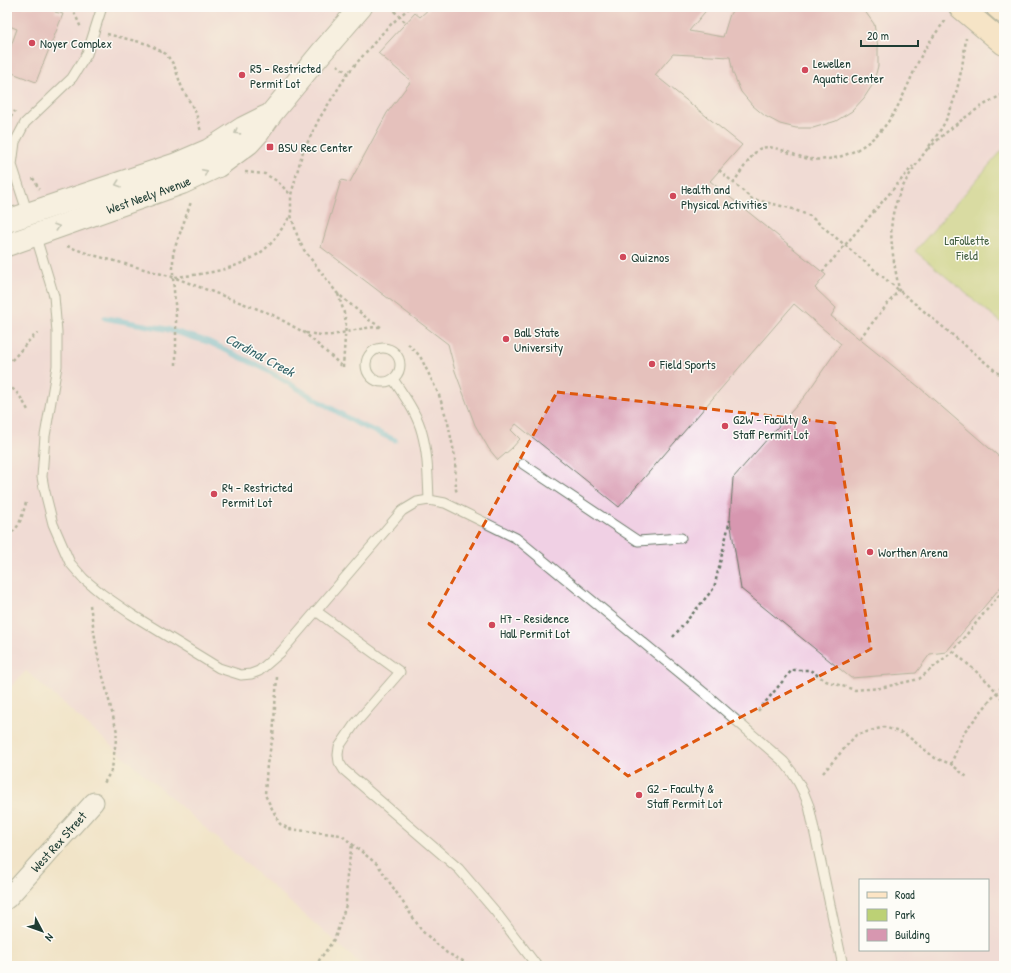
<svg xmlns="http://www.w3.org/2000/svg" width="1011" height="973" font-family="'Patrick Hand',sans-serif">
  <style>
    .built { fill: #f0d0e4; fill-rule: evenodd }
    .green { fill: #bcd175; stroke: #6e8754 }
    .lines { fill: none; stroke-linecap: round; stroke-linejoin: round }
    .stream { stroke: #63bce0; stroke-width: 5.5 }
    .building { fill: #d797b0 }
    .service-casing { stroke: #687767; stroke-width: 11 }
    .minor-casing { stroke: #687767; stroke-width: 21 }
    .tertiary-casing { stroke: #687767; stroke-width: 24 }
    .secondary-casing { stroke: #687767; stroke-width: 24 }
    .path { stroke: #687767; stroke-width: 2.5; stroke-dasharray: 3 3; stroke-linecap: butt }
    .service { stroke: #fff; stroke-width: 9 }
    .minor { stroke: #fff; stroke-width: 19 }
    .tertiary { stroke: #fff; stroke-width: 22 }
    .secondary { stroke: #fde5c5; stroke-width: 22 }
    .oneway { stroke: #8f9e9a }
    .marked { fill: none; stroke: #de580e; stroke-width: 3; stroke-dasharray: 8 5; stroke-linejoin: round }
    .poi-dot { fill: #d1495b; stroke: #fdfcf7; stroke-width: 1.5 }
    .labels { text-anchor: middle; stroke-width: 3; stroke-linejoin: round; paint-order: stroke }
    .poi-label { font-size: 13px; fill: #1f3d34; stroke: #fdfcf7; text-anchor: start }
    .street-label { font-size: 13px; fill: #1f3d34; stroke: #fdfcf7 }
    .park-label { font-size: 13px; fill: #466244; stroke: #fdfcf7 }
    .water-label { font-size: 14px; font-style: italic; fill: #336368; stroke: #fdfcf7 }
  </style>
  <rect width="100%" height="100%" fill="#fdfcf7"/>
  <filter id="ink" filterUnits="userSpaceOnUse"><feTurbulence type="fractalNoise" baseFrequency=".025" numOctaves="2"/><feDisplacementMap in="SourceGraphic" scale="8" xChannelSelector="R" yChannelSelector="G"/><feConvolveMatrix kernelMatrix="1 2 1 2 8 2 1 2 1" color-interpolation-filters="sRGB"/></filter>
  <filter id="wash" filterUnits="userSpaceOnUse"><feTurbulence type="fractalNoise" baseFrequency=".012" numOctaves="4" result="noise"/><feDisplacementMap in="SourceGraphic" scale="16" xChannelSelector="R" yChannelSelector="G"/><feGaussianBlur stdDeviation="0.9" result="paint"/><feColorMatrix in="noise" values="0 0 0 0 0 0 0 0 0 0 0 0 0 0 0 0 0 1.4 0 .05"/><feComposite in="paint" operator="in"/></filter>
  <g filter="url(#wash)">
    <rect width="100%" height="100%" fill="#f1e3c7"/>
    <path class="built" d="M7,7H1004V966H363L26,671L7,691ZM860,880H988V950H860Z"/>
    <polygon class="green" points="1004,148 1004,325 915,251"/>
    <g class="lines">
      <g class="stream">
        <polyline points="105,318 166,329 209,342 263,368 358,424 395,440"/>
        <polyline points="7,321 8,321"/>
      </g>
    </g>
    <g id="blocks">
      <g class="building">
        <polygon points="7,7 57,7 55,12 63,14 36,82 7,71 7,57 17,29 7,25"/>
        <polygon points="431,7 618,7 620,9 621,7 709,7 689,31 723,37 730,14 735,7 862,7 874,24 878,47 878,66 873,84 864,98 852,111 836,121 813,128 796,128 780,124 765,116 752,105 741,92 733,73 730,57 673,54 655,75 742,145 710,181 826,275 815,288 836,308 831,316 919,387 1004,461 1004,583 946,652 930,654 916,673 851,678 741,589 730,520 733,478 805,396 841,344 794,304 619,507 516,424 511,430 520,439 512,448 498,460 489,449 475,425 455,371 448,344 321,247 341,180 350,182 387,113 411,81 378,53 415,13 420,17"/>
      </g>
    </g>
  </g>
  <g filter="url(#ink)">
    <use href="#blocks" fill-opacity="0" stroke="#687767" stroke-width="1"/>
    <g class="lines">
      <g class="service-casing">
        <g id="service">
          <polyline points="28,214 12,165 15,142 25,123 72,78 87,54 102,7"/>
          <path d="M35,234L54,296L57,332V366L45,436L42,477L44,488L53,524L70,563L84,579L102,594L131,614L219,668L241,675L251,674L259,671L281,652L402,511L417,502L429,500L445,503L516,538L708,696L784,762C796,776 803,789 809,806L843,966"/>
          <circle cx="383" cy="365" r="17"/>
          <path d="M393,379C404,396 417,413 422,433C428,454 428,478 429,500"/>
          <polyline points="523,464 638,541 681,538"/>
          <polyline points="316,611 400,672 354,725 339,747 338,755 339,762 344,770 459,869 495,911 537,966"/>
        </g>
      </g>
      <g class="minor-casing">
        <g id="minor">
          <path id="s1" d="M7,899L94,802"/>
        </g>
      </g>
      <g class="tertiary-casing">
        <g id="tertiary">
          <polyline points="7,221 174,165 209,150 243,128 265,117"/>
          <path id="s2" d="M7,245L182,183L218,166L249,143L258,133L271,114L322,52L361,7"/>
        </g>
      </g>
      <g class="secondary-casing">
        <g id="secondary">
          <polyline points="960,7 1004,44"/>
          <polyline points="997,7 1004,13"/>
        </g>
      </g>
      <g class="path">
        <polyline points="72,7 81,28"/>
        <polyline points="390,7 406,23"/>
        <polyline points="107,34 148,44 166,54 174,65 182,88 196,113 201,132"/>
        <polyline points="337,65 348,73"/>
        <polyline points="7,122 15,111"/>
        <path d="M928,149C951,127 975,108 1004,94"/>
        <polyline points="719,170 752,199 790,208 810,216 1004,378"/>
        <polyline points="245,172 265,174 277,181 291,195"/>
        <polyline points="33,178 39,189"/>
        <path d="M733,183C738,176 753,153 759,149C773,142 796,158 811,159C827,161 844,157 858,149C894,128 903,94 920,58C927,45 936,32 946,20"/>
        <polyline points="67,246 89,254 173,277 271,314 305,333 343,367"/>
        <polyline points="822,272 913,166"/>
        <path d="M175,277C206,274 239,270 265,249C275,241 283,226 291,215"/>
        <polyline points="338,294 343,309 346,322 343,367"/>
        <polyline points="381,327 369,320 337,293 304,250 298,238 291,215 291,195 302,154 319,119 348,73 386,29 410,7"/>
        <path d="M306,333C315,334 324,336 332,335C349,332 362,327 380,327"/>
        <path d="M860,338L899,290C895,266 888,238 893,214C900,181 923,157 941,129C956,105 963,66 966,38"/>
        <polyline points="408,344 420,356 439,395 448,423 455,457 456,490 458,493"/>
        <path d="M7,364C19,355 26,341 38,333"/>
        <polyline points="176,365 176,317 173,277 173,253 191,202"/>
        <path d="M7,385C18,391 23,401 29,412"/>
        <path d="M7,535C20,530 22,515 26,503"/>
        <polyline points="90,605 98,657 117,732 112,769 103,785"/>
        <polyline points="673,637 714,588 730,520"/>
        <polyline points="953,651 989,683 1004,701"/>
        <polyline points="277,677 273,737 267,764 265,795 280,824 289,829 341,835 378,865 422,931 447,953 473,966"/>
        <polyline points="758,711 792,670 810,670 826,681 855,690 880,688 919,679 953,651 1004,589"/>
        <polyline points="951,764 964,732 1004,684"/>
        <polyline points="823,773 856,735 884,727 905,734 935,758 951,764 967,777"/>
        <polyline points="315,966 335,938 346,905 347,874 352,845"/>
      </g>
      <use href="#service" class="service"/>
      <use href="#minor" class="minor"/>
      <use href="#tertiary" class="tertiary"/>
      <use href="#secondary" class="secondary"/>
    </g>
    <defs><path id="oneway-chevron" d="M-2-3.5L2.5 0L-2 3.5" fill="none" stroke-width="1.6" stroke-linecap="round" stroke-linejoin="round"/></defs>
    <g class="oneway">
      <use href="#oneway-chevron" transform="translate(237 132) rotate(148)"/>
      <use href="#oneway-chevron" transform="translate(205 172) rotate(-26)"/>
      <use href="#oneway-chevron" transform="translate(118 184) rotate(161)"/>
      <use href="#oneway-chevron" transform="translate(57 227) rotate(-19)"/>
    </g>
  </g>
  <path d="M0 0H1011V973H0ZM557,392L835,423L871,649L628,776L429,624Z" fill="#f1e3c7" fill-opacity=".55" fill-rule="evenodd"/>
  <path class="marked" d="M557,392L835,423L871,649L628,776L429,624Z"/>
  <g class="poi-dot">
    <circle cx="32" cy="43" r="4"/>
    <circle cx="805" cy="70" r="4"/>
    <circle cx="242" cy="75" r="4"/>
    <rect x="266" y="143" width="8" height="8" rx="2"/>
    <circle cx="673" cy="196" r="4"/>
    <circle cx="623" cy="257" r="4"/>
    <circle cx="506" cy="339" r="4"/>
    <circle cx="652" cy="364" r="4"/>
    <circle cx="725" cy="426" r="4"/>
    <circle cx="214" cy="494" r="4"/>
    <circle cx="870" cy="552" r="4"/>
    <circle cx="492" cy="625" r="4"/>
    <circle cx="639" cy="795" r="4"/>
  </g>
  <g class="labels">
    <g class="poi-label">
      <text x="40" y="48">Noyer Complex</text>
      <text x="813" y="68">Lewellen<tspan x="813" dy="15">Aquatic Center</tspan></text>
      <text x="250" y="73">R5 - Restricted<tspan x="250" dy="15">Permit Lot</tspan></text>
      <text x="278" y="152">BSU Rec Center</text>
      <text x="681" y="194">Health and<tspan x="681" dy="15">Physical Activities</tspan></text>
      <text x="631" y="262">Quiznos</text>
      <text x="514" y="337">Ball State<tspan x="514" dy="15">University</tspan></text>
      <text x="660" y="369">Field Sports</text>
      <text x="733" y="424">G2W - Faculty &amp;<tspan x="733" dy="15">Staff Permit Lot</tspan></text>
      <text x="222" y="492">R4 - Restricted<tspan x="222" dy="15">Permit Lot</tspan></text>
      <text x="878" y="557">Worthen Arena</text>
      <text x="500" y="623">H7 - Residence<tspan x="500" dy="15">Hall Permit Lot</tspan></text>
      <text x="647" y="793">G2 - Faculty &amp;<tspan x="647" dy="15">Staff Permit Lot</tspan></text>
    </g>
    <g class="street-label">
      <text dy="5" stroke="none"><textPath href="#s2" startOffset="150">West Neely Avenue</textPath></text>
      <text dy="5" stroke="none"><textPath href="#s1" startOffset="77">West Rex Street</textPath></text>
    </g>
    <g class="park-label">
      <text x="967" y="245">LaFollette<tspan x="967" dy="15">Field</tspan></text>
    </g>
    <g class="water-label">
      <text transform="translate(260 355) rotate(28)" y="5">Cardinal Creek</text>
    </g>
  </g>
  <rect width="1011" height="973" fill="none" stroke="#fdfcf7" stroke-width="24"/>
  <rect x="859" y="879" width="130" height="72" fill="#fdfcf7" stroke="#a4b0a9"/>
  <rect x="867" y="892" width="20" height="6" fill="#fde5c5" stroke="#a4b0a9"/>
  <text x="895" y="899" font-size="12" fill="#1f3d34">Road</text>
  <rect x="867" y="909" width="20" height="12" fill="#bcd175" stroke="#a4b0a9"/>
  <text x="895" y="919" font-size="12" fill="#1f3d34">Park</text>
  <rect x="867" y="929" width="20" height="12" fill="#d797b0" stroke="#a4b0a9"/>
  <text x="895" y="939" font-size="12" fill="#1f3d34">Building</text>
  <g transform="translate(42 931) rotate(131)" stroke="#fdfcf7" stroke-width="3" paint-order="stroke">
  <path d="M0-3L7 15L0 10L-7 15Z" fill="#1f3d34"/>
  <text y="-6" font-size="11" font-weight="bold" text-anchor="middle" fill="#1f3d34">N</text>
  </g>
  <path d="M861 40v6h57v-6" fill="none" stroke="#1f3d34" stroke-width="2"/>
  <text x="867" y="40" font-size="12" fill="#1f3d34" stroke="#fdfcf7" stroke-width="3" paint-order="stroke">20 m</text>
</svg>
